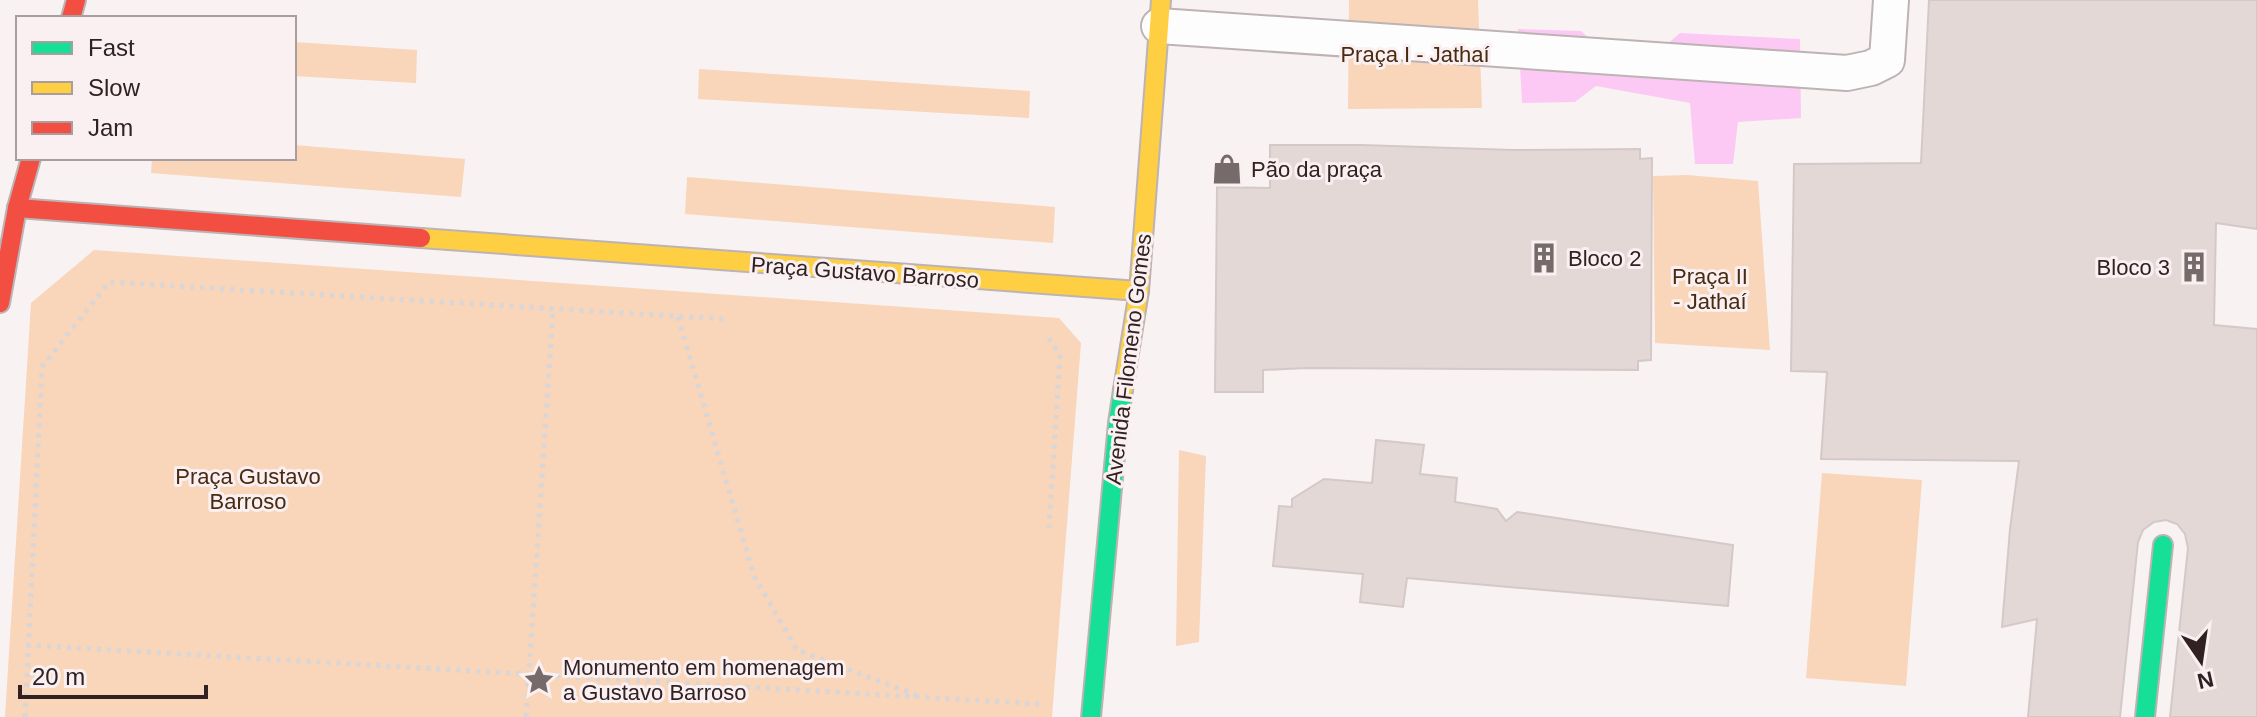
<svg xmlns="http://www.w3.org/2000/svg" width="2257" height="717" font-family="Helvetica,sans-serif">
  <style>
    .green { fill: #f9d5ba }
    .water { fill: #fcc9f4 }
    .building { fill: #e4d8d6; stroke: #d3c9c7; stroke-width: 2 }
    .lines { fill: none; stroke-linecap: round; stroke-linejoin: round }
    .lane-casing { stroke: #bdb3b4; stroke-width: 38 }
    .fast-casing { stroke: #bdb3b4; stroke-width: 22 }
    .slow-casing { stroke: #bdb3b4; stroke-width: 22 }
    .jam-casing { stroke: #bdb3b4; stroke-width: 22 }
    .path { stroke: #d8d6d6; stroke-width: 5; stroke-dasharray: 4 6; stroke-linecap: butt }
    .lane { stroke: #fefdfd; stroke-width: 34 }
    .fast { stroke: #16e098; stroke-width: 18 }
    .slow { stroke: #ffcf43; stroke-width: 18 }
    .jam { stroke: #f24e42; stroke-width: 18 }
    .labels { text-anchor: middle; stroke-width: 6; stroke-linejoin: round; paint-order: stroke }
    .park-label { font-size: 22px; fill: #482b11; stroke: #faf0f1 }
    .poi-label { font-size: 22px; fill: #312122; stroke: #faf0f1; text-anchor: start }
    .street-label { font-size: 22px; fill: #312122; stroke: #faf0f1 }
  </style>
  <rect width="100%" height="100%" fill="#f8f2f3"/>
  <g class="green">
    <polygon points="1349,0 1478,0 1482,108 1348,109"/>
    <polygon points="294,42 417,50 416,83 294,76"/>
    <polygon points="699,69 1030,91 1029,118 698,99"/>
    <polygon points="294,145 465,159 461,197 151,173 152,158 294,158"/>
    <polygon points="1687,175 1758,181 1770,350 1655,343 1653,176"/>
    <polygon points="687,177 1055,207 1053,243 685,214"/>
    <polygon points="94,250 1059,318 1081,343 1052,717 5,717 31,303"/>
    <polygon points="1179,450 1206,456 1199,642 1176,646"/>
    <polygon points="1822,473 1922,480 1906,686 1806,678"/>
  </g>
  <polygon class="water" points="1518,29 1581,31 1605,52 1657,53 1680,33 1800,39 1801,118 1738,122 1733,164 1695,164 1690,103 1596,86 1575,102 1522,103"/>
  <g class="building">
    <polygon points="1929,0 2257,0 2257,229 2216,223 2214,325 2257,329 2257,717 2170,717 2188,548 2185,534 2177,524 2166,520 2154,522 2143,530 2138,542 2120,717 2028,717 2037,619 2002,627 2010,529 2019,461 1821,459 1827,372 1791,371 1794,164 1921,163"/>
    <polygon points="1270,145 1362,145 1513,150 1640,149 1640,159 1652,158 1651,360 1638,361 1638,370 1307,368 1263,370 1263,392 1215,392 1217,187 1270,188"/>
    <polygon points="1376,440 1424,445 1420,474 1457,478 1455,502 1497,509 1506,521 1517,512 1733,545 1728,606 1407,578 1403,607 1360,602 1363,574 1273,566 1279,506 1292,507 1292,499 1324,479 1372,483"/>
  </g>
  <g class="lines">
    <g class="lane-casing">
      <polyline id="lane" points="1159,26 1847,73 1871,68 1887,60 1891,0"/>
    </g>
    <g class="fast-casing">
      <g id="fast">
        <polyline points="1091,717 1118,423 1123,390"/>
        <polyline points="2145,717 2163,545"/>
      </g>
    </g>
    <g class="slow-casing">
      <g id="slow">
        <polyline points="421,238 1139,291"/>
        <polyline points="1123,390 1139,291 1161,0"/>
      </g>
    </g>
    <g class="jam-casing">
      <g id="jam">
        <polyline points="71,18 76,0"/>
        <polyline points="17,208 421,238"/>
        <polyline points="0,303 17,208 31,158"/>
      </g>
    </g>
    <g class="path">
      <polyline points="678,317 754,576 797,650 916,695"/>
      <polyline points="1049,338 1060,356 1049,528"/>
      <polyline points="27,645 1039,704"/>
      <polyline points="25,717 42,367 109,282 724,319"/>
      <polyline points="526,717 553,309"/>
    </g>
    <use href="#lane" class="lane"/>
    <use href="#fast" class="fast"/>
    <use href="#slow" class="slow"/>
    <use href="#jam" class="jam"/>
  </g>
  <defs>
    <g id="shop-bare" transform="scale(2.4)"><path d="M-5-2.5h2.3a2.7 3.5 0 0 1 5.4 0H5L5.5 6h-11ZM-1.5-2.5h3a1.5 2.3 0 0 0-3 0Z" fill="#776a6b" stroke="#faf0f1" stroke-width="2.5" paint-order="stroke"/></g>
    <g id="building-bare" transform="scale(2.4)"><path d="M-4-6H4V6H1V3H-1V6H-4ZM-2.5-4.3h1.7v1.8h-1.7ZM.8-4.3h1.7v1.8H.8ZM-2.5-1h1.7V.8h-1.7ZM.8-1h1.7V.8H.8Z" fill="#776a6b" stroke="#faf0f1" stroke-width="2.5" paint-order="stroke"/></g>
    <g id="sight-bare" transform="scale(2.4)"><path d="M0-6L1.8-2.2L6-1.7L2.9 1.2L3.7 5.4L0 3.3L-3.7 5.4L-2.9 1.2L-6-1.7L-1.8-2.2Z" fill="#776a6b" stroke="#faf0f1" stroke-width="2.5" paint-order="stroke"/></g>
  </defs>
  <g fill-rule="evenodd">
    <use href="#shop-bare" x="1227" y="169"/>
    <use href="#building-bare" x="1544" y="258"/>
    <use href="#building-bare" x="2194" y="267"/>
    <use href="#sight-bare" x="539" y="680"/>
  </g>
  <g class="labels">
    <g class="park-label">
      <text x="1415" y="62">Praça I - Jathaí</text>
      <text x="1710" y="284">Praça II<tspan x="1710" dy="25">- Jathaí</tspan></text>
      <text x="248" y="484">Praça Gustavo<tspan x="248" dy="25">Barroso</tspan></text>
    </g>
    <g class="poi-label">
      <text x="1251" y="177">Pão da praça</text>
      <text x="1568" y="266">Bloco 2</text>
      <text x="2170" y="275" text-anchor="end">Bloco 3</text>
      <text x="563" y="675">Monumento em homenagem<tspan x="563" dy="25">a Gustavo Barroso</tspan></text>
    </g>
    <g class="street-label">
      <text transform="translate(865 272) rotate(4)" y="8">Praça Gustavo Barroso</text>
      <text transform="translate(1128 359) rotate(-83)" y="8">Avenida Filomeno Gomes</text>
    </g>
  </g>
  <rect x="16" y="16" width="280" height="144" fill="#faf0f1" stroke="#aa9d9e" stroke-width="2"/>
  <rect x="32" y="42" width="40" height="12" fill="#16e098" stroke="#aa9d9e" stroke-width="2"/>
  <text x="88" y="56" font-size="24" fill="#312122">Fast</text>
  <rect x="32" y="82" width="40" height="12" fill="#ffcf43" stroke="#aa9d9e" stroke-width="2"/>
  <text x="88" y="96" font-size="24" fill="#312122">Slow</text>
  <rect x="32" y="122" width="40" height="12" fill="#f24e42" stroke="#aa9d9e" stroke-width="2"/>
  <text x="88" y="136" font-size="24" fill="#312122">Jam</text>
  <g transform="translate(2201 661) rotate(167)" stroke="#faf0f1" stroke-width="6" paint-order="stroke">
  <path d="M0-6L14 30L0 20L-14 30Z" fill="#312122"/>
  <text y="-12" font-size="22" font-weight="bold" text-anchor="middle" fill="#312122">N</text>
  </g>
  <path d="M20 685v12h186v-12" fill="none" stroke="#312122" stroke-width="4"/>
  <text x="32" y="685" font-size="24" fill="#312122" stroke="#faf0f1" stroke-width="6" paint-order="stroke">20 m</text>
</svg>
